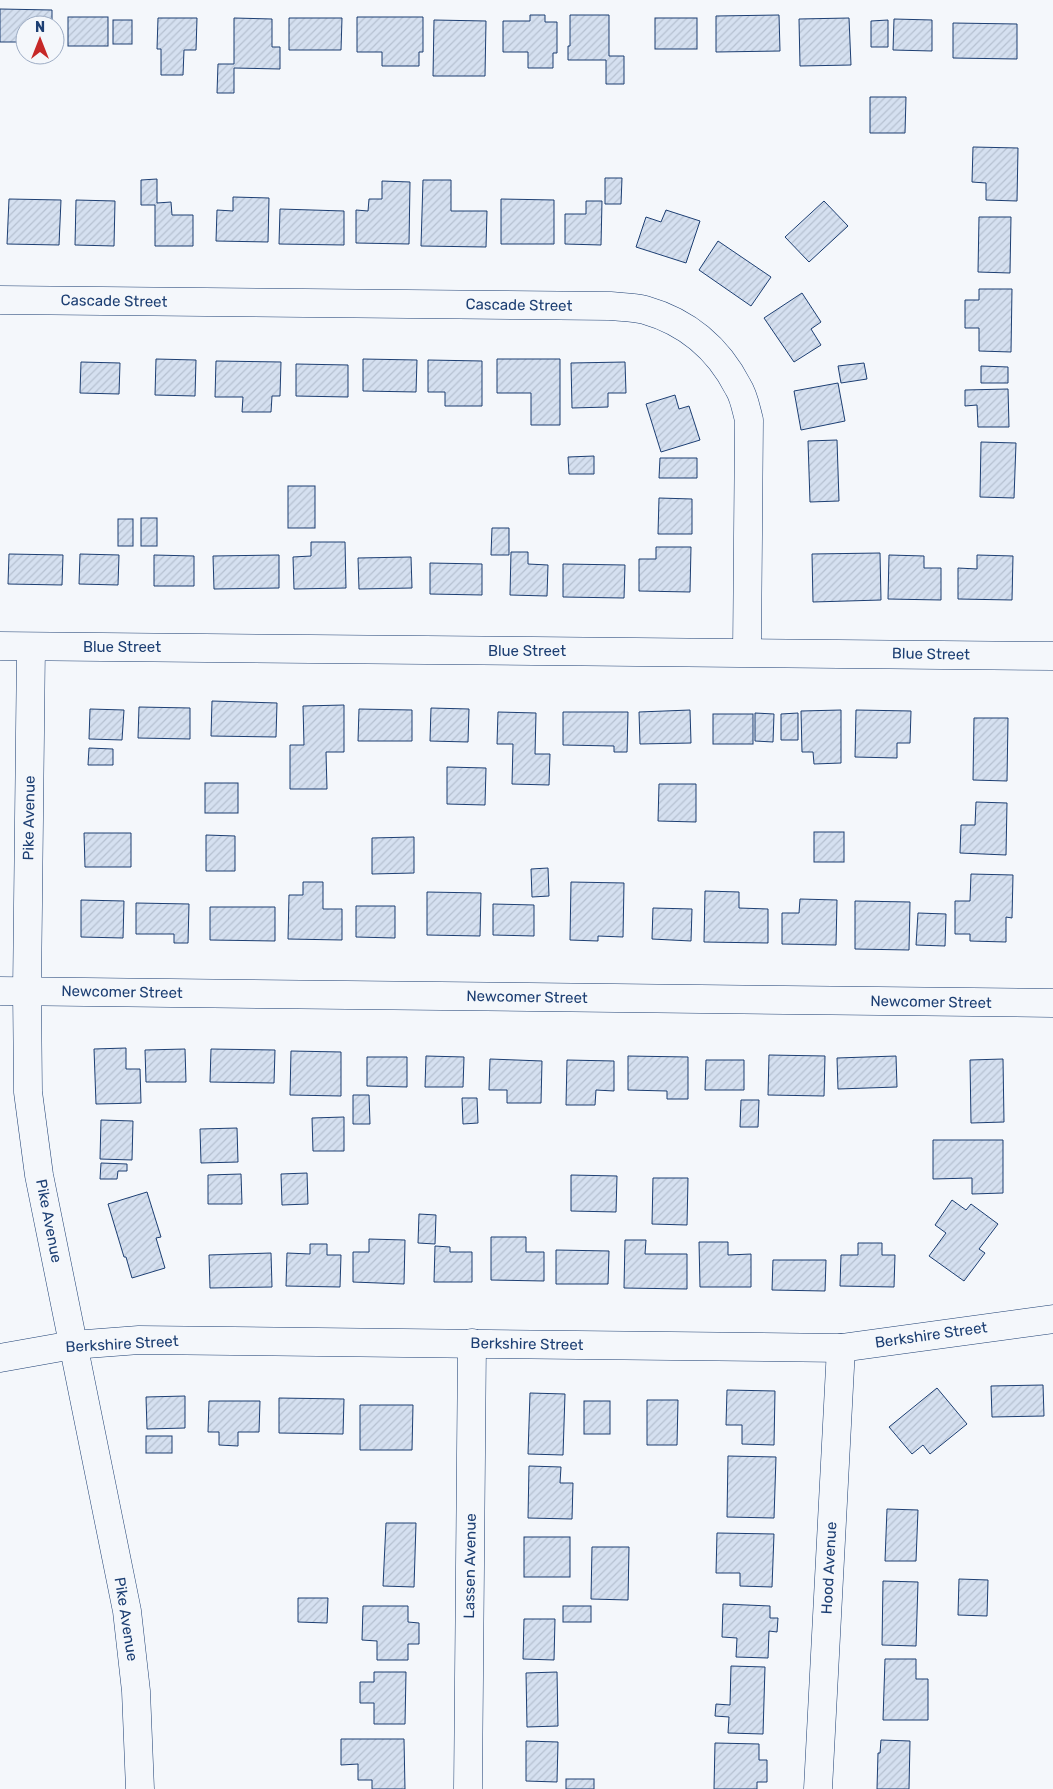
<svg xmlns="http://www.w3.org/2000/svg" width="1053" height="1789" font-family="Rubik,sans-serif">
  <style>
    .building { fill: url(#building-hatch); stroke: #1d3f73 }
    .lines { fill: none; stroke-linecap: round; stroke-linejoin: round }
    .minor-casing { stroke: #1d3f73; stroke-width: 29 }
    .minor { stroke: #f4f7fb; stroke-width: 28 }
    .labels { text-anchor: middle; stroke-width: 4; stroke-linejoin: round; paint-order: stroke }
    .street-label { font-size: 15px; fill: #1d3f73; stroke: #f4f7fb }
  </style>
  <defs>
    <pattern id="building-hatch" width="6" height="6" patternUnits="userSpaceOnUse" patternTransform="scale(1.25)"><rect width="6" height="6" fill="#d5e0f0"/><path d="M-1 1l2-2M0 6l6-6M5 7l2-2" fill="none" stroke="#b6c1d1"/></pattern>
  </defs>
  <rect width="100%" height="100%" fill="#f4f7fb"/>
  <g class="building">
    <polygon points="0,9 52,10 52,25 25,25 25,42 0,42"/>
    <polygon points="530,15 545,15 545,22 557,22 557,53 553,53 553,68 528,68 528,52 503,52 503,21 530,21"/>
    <polygon points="570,15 609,15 609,56 624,56 624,84 606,84 606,60 568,60 568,46 570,46"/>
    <polygon points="779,15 780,51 716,52 716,16"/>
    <rect x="68" y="17" width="40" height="29"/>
    <polygon points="357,17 423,17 423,52 419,52 419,66 382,66 382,52 357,52"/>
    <polygon points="158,18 197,18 196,50 184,50 183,75 161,75 161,49 157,49"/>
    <polygon points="234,18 272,19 272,47 280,47 280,69 234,68 234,93 217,93 218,64 234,64"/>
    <polygon points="289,18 342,18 341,50 289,50"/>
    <rect x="655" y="18" width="42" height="31"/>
    <polygon points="849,18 851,65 800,66 799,19"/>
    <polygon points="894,19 932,20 932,51 893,50"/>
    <rect x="113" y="20" width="19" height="24"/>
    <polygon points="434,20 486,21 485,76 433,76"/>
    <polygon points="888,20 888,47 871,47 871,21"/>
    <polygon points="953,23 1017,24 1017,59 953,58"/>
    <polygon points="870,97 906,97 905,133 870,133"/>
    <polygon points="973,147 1018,148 1017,201 986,200 986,183 972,182"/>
    <polygon points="605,178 622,178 621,204 605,204"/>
    <polygon points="157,179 157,203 171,202 172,215 193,215 193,246 155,246 155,205 141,205 141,180"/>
    <polygon points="423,180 451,180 451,211 487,211 486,247 421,246"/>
    <polygon points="382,181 410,182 409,244 356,243 356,210 368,211 369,199 382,199"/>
    <polygon points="233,197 269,198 268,242 216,241 217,210 233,211"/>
    <polygon points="9,199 61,200 59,245 7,244"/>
    <polygon points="501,199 554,200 554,244 501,244"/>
    <polygon points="76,200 115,201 114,246 75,245"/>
    <polygon points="586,201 602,201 601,245 565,244 565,214 586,214"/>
    <polygon points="824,201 848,226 809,262 785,237"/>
    <polygon points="280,209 344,211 344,245 279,244"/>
    <polygon points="666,210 700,221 686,263 636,247 646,217 661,222"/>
    <polygon points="979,217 1011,217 1010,273 978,272"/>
    <polygon points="718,241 771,277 751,306 699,270"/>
    <polygon points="979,289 1012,289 1011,352 979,351 979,328 965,328 965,300 979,300"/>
    <polygon points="802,293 821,322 811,329 821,345 794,362 764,318"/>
    <polygon points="156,359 196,360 195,396 155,395"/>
    <polygon points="363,359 417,360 416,392 363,391"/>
    <polygon points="497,359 560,359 560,425 531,425 531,393 497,393"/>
    <polygon points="428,360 482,361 482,406 445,406 445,392 428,392"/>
    <polygon points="216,361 281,362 280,396 272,396 271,412 242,412 243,397 215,397"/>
    <polygon points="81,362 120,363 119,394 80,393"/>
    <polygon points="625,362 626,393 608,393 608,407 572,408 571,363"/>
    <polygon points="864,363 867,379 841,383 838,366"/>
    <polygon points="296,364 348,365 348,397 296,396"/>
    <polygon points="981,366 1008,367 1008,383 981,383"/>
    <polygon points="838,383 845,421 801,430 794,391"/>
    <polygon points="1008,389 1009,427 978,427 977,405 965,406 965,390"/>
    <polygon points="675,395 679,409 689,406 700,440 661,452 646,404"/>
    <polygon points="837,440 839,501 810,502 808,441"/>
    <polygon points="981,442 1016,443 1014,498 980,497"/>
    <polygon points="594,456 594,474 569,474 568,457"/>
    <polygon points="660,458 697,458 697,478 659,478"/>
    <rect x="288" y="486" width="27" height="42"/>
    <polygon points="659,498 692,499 692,534 658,534"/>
    <rect x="141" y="518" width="16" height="28"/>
    <rect x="118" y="519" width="15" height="27"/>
    <polygon points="492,528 509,528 509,555 491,555"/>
    <polygon points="311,542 345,542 346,588 294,589 293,557 311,556"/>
    <polygon points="656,547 691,547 690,592 639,591 639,559 656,559"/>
    <polygon points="511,552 528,552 528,564 548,565 547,596 510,595"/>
    <polygon points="880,553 881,600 813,602 812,554"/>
    <polygon points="9,554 63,555 62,585 8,584"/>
    <polygon points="80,554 119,555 118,585 79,584"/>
    <polygon points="154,555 194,556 194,586 154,586"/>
    <polygon points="279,555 279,588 214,589 213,556"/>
    <polygon points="889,555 924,556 924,568 941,568 941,600 888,599"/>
    <polygon points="977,555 1013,556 1012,600 958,599 958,568 977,569"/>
    <polygon points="411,557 412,588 359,589 358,558"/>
    <polygon points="430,563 482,564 482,595 430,594"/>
    <polygon points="563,564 625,565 624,598 563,597"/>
    <polygon points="212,701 277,703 276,737 211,736"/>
    <polygon points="344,705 344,752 326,752 327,789 290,789 290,745 304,745 303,706"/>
    <polygon points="139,707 190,708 190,739 138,738"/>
    <polygon points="431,708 469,709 468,742 430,741"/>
    <polygon points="90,709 124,710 122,740 89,739"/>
    <polygon points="359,709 412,710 412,741 358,741"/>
    <polygon points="690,710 691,743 640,744 639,712"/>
    <polygon points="841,710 841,763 814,764 813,752 802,752 801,711"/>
    <polygon points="856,710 911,711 910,743 897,743 897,758 855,757"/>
    <polygon points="498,712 536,713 535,754 550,754 549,785 512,784 513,744 497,744"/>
    <polygon points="563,712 628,712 627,752 614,752 614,746 563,745"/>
    <polygon points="755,713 774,714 773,742 755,741"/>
    <polygon points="798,713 798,740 781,740 781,714"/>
    <rect x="713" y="714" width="40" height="30"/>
    <polygon points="974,718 1008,718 1007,781 973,780"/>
    <polygon points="89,748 113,749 113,765 88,765"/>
    <polygon points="447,767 486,768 485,805 447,804"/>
    <rect x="205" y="783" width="33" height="30"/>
    <polygon points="659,784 696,784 696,822 658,821"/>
    <polygon points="976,802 1007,803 1006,855 960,853 961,825 975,825"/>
    <rect x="814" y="832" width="30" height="30"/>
    <polygon points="84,833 131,833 131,867 85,867"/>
    <polygon points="206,835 235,836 235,871 206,871"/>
    <polygon points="414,837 414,873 372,874 372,838"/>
    <polygon points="548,868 549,896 532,897 531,869"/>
    <polygon points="971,874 1013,875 1012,918 1006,917 1006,942 970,941 970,934 955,934 955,901 970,901"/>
    <polygon points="303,882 323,882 323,909 342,909 342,940 288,939 289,895 303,895"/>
    <polygon points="571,882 624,883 623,937 598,936 598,941 570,940"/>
    <polygon points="705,891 739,892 739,908 768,909 768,943 704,942"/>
    <polygon points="427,892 481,893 480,936 427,935"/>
    <polygon points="800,899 837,900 836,945 782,944 782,913 799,913"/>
    <polygon points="81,900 124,901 123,938 81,937"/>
    <polygon points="855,901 910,902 909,950 855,949"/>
    <polygon points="136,903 189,904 188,943 174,943 174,934 136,934"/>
    <polygon points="493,904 534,905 534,936 493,935"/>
    <polygon points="356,906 395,906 395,938 356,937"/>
    <polygon points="210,907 275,907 275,941 210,940"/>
    <polygon points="653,908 692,909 691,941 652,939"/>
    <polygon points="918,913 946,914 945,946 916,945"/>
    <polygon points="126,1048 126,1069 140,1069 141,1103 96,1104 94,1049"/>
    <polygon points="185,1049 186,1082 146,1082 145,1050"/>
    <polygon points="211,1049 275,1050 274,1083 210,1082"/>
    <polygon points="291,1051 341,1052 341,1096 290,1095"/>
    <polygon points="769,1055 825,1056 824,1096 768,1095"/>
    <polygon points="426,1056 464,1057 463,1087 425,1087"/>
    <polygon points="628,1056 688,1057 688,1099 667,1099 667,1091 628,1090"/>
    <polygon points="896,1056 897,1087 838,1089 837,1058"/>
    <polygon points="367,1057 407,1057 407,1087 367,1086"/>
    <polygon points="490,1059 542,1061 541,1103 507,1103 507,1090 489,1090"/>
    <polygon points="1003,1059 1004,1122 971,1123 970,1060"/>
    <polygon points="567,1060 614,1061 614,1091 596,1090 595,1105 566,1105"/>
    <polygon points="706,1060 744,1060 744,1090 705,1090"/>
    <polygon points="353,1095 369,1095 370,1124 353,1124"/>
    <polygon points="462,1098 477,1098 478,1123 463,1124"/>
    <polygon points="741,1100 759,1100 758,1127 740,1127"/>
    <polygon points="344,1117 344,1151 313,1151 312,1118"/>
    <polygon points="101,1120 133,1121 132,1160 100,1159"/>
    <polygon points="237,1128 238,1162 201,1163 200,1129"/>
    <polygon points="933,1140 1003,1140 1003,1193 972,1194 972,1178 933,1179"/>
    <polygon points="101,1163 127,1164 127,1171 118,1171 117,1179 100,1179"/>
    <polygon points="307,1173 308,1204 282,1205 281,1174"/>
    <polygon points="241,1174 242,1204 208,1204 208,1175"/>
    <polygon points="571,1175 617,1176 616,1212 571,1211"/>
    <polygon points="653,1178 688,1178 687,1225 652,1224"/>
    <polygon points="147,1192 161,1237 156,1238 165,1268 132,1278 126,1257 124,1257 108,1204"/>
    <polygon points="952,1200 966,1210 971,1204 998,1224 979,1249 985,1253 964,1281 929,1256 946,1233 935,1225"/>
    <polygon points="419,1214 436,1215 435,1244 418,1243"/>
    <polygon points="491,1237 526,1237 526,1252 544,1252 544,1281 491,1280"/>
    <polygon points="369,1239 405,1240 404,1284 353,1282 353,1252 369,1252"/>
    <polygon points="625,1240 646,1240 645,1254 687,1254 687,1289 624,1288"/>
    <polygon points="699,1242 728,1242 728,1255 751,1254 751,1287 700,1287"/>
    <polygon points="858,1243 882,1243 882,1255 895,1255 894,1287 840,1286 841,1255 858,1255"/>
    <polygon points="310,1244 327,1244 327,1255 341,1255 340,1287 286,1286 287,1253 310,1254"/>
    <polygon points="435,1246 450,1247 450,1252 472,1252 472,1282 434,1282"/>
    <polygon points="556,1250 609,1251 608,1284 556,1284"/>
    <polygon points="271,1253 272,1287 210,1288 209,1255"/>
    <polygon points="773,1260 826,1260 825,1291 772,1290"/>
    <polygon points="1043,1385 1044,1416 992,1417 991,1386"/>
    <polygon points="937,1388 967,1424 930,1454 923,1445 912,1454 889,1427"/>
    <polygon points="727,1390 775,1391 774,1445 742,1444 742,1425 726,1425"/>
    <polygon points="530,1393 565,1394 563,1455 528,1454"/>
    <polygon points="185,1396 185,1428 147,1429 146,1397"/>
    <polygon points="279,1398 344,1399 343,1434 279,1433"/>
    <polygon points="647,1400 678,1400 677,1445 647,1445"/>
    <polygon points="209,1401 260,1401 259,1432 238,1432 238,1446 219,1445 219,1432 208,1432"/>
    <rect x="584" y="1401" width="26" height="33"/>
    <polygon points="360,1405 413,1405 412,1450 360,1450"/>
    <rect x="146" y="1436" width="26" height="17"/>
    <polygon points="728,1456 776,1457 774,1518 727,1517"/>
    <polygon points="529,1466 561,1467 560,1483 573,1483 572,1519 528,1518"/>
    <polygon points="887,1509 918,1510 916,1561 885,1561"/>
    <polygon points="386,1523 416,1523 414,1587 383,1586"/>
    <polygon points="717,1533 774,1534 772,1587 740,1586 740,1573 716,1573"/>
    <rect x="524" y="1537" width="46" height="40"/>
    <polygon points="592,1547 629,1547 628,1600 591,1599"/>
    <polygon points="959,1579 988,1580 987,1616 958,1615"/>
    <polygon points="883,1581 918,1582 916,1646 882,1645"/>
    <polygon points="298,1598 328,1598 327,1623 298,1622"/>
    <polygon points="723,1604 770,1606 770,1618 778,1618 777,1632 769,1631 768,1658 736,1657 737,1638 722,1637"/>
    <polygon points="363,1606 408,1606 408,1622 419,1623 419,1644 408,1644 408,1660 377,1660 377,1641 362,1640"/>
    <rect x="563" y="1606" width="28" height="16"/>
    <polygon points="524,1619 555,1619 554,1660 523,1659"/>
    <polygon points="885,1659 916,1659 916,1679 928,1679 928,1720 883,1720"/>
    <polygon points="731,1666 765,1667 763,1734 728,1733 729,1717 715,1716 716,1704 730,1705"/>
    <polygon points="374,1672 406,1672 405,1724 374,1724 374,1703 360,1703 360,1682 374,1682"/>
    <polygon points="557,1672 558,1726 527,1727 526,1673"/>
    <polygon points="341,1739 404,1739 405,1789 372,1789 372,1780 358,1780 358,1764 341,1765"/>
    <polygon points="881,1740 910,1741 909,1789 877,1789 878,1753 880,1753"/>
    <polygon points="526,1741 558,1742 557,1782 526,1781"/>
    <polygon points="715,1743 759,1744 759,1760 767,1760 767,1782 757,1782 757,1789 714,1789"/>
    <rect x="566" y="1779" width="28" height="10"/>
  </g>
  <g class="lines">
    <g class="minor-casing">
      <g id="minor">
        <path d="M0,300L610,306C621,307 634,307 645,310C687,322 718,348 738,387C744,396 746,409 749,420L747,652"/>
        <polyline points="0,646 1053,656"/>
        <polyline points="31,647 27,991 28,1092 39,1175 127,1611 136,1691 140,1789"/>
        <polyline points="0,991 1053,1003"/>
        <polyline points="0,1358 73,1345 139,1340 841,1348 1053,1319"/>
        <polyline points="468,1789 472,1343"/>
        <polyline points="818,1789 841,1348"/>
      </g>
    </g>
    <use href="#minor" class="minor"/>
  </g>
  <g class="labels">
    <g class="street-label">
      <text transform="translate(114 301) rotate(1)" y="5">Cascade Street</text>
      <text transform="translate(519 305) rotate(1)" y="5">Cascade Street</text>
      <text x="122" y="652">Blue Street</text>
      <text x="527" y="656">Blue Street</text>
      <text transform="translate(931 654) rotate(1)" y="5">Blue Street</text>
      <text transform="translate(29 818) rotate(-89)" y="5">Pike Avenue</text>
      <text transform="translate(122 992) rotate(1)" y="5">Newcomer Street</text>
      <text transform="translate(527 997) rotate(1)" y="5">Newcomer Street</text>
      <text transform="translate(931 1002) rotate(1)" y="5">Newcomer Street</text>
      <text transform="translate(49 1221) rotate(79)" y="5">Pike Avenue</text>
      <text transform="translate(931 1335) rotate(-8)" y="5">Berkshire Street</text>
      <text transform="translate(122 1344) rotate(-3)" y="5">Berkshire Street</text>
      <text transform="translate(527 1344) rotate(1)" y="5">Berkshire Street</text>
      <text transform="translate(470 1566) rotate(-89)" y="5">Lassen Avenue</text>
      <text transform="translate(829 1568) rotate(-87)" y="5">Hood Avenue</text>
      <text transform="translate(126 1619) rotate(81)" y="5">Pike Avenue</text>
    </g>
  </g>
  <g transform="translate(40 40)"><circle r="24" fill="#f4f7fb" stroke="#9eadc5"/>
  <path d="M0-4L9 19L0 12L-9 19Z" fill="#c62828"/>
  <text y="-8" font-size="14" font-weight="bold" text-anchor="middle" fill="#1d3f73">N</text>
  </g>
</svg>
